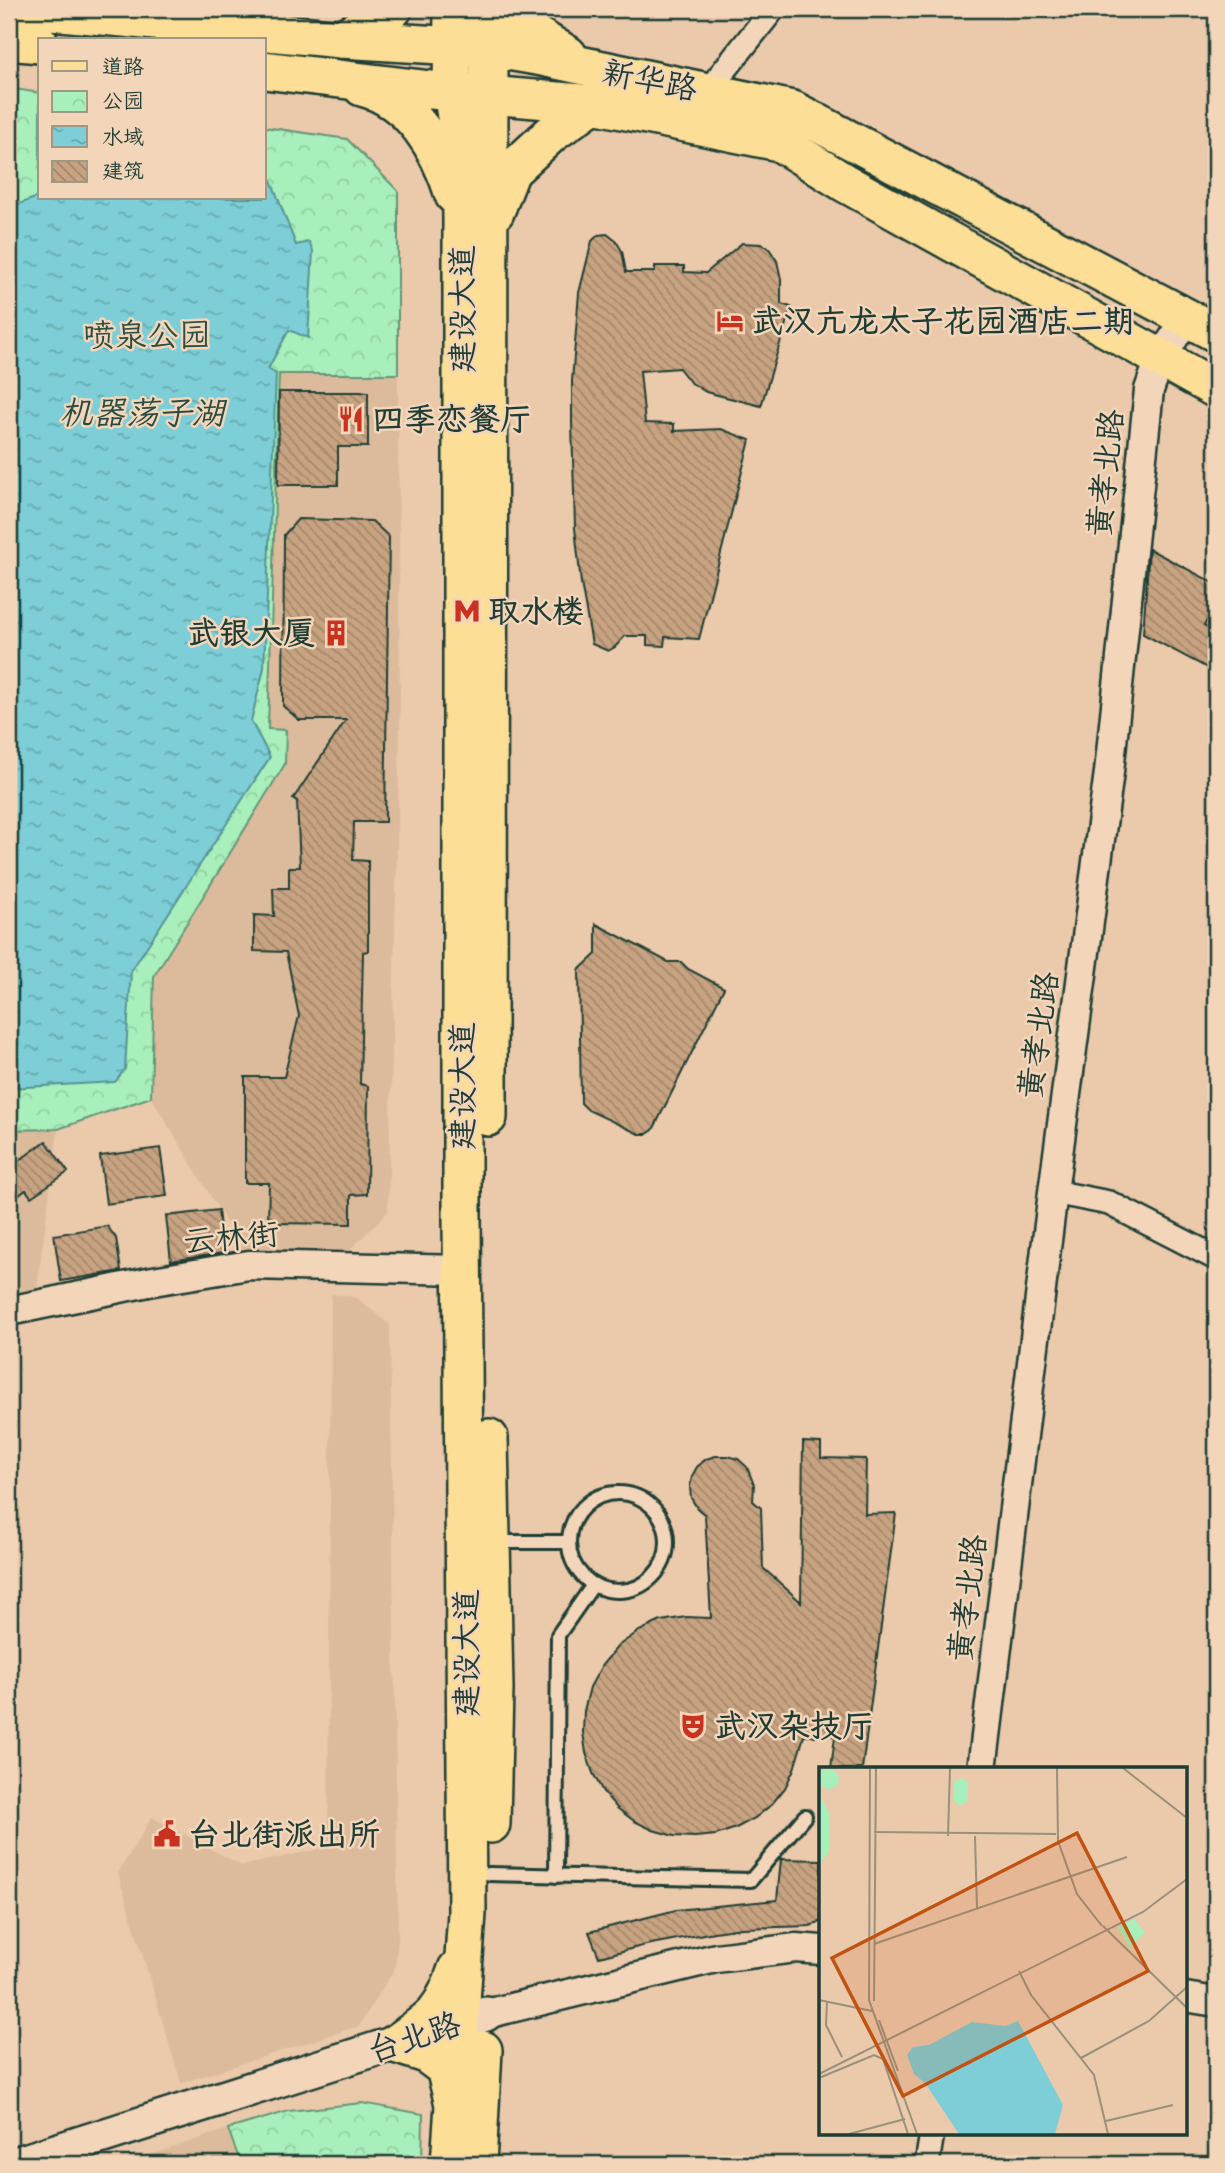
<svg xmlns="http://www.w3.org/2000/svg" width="1225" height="2173" font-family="'Indie Flower','LXGW WenKai TC',sans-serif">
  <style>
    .built { fill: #dcbb9c }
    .park { fill: url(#park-crowns); stroke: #649678; stroke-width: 2 }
    .water { fill: url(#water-ripples); stroke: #579495; stroke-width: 2 }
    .building { fill: url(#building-back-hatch); stroke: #1f3d34; stroke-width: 2 }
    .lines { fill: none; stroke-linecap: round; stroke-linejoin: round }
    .service-casing { stroke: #1f3d34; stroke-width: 18 }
    .minor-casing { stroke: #1f3d34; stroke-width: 28 }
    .tertiary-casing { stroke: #1f3d34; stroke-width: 33 }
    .secondary-casing { stroke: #1f3d34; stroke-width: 38 }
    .primary-casing { stroke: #1f3d34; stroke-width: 42 }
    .service { stroke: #f3d6ba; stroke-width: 12 }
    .minor { stroke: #f3d6ba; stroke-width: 23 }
    .tertiary { stroke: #f3d6ba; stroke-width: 28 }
    .secondary { stroke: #f3d6ba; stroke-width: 33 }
    .primary { stroke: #fcde96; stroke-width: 37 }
    .labels { text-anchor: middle; stroke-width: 5; stroke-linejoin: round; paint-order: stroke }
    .street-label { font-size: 32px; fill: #1f3d34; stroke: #f3d6ba }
    .poi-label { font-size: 32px; font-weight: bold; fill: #1f3d34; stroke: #f3d6ba; text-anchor: start }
    .park-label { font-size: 32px; fill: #2d4f42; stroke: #f3d6ba }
    .water-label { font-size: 33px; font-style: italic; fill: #284c44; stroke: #f3d6ba }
    .inset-road { fill: none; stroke: #99917b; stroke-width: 2 }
    .view { fill: #c05314; fill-opacity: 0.15; stroke: #c05314; stroke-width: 3.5 }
    .inset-edge { fill: none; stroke: #1f3d34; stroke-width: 3.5 }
  </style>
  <defs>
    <pattern id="park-crowns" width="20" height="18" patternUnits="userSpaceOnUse" patternTransform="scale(1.75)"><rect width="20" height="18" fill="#a9efbb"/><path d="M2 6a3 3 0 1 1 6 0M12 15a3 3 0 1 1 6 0" fill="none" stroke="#91cea1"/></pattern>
    <pattern id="water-ripples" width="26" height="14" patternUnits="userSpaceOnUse" patternTransform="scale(1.75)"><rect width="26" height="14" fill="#7dced6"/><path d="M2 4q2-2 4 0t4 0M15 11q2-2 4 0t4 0" fill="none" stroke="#66a8ae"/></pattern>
    <pattern id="building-back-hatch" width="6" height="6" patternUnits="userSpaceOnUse" patternTransform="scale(1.75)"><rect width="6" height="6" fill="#c8a381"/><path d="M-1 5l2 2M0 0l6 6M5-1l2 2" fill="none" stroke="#a2866a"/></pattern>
  </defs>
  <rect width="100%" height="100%" fill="#ebc9ab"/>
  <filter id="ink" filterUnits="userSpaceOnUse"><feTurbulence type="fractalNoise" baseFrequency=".0143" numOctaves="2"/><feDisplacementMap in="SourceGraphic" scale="14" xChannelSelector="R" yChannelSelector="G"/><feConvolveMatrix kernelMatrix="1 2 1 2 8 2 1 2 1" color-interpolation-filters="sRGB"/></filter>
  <g filter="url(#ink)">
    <g class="built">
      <polygon points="279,374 398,374 400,731 388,1212 350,1250 245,1253 151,1097 154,976 285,764 286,730 268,730"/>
      <polygon points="58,1129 37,1288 9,1293 9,1130"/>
      <polygon points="331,1294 356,1297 390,1325 398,1939 395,1968 359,2026 181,2083 118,1873 152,1817 242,1866 328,1847"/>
      <polygon points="228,2129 241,2164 124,2164"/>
    </g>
    <g class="park">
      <polygon points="9,88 40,93 40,198 264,198 264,127 347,139 398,191 398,374 279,374 268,729 286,730 285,764 154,976 151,1097 58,1129 9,1130"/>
      <polygon points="362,2103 423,2114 422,2164 241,2164 228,2129 289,2111"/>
    </g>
    <polygon class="water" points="264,179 271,180 296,245 309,242 313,251 308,338 289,330 268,369 276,374 264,668 251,721 270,757 131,971 125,1069 115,1082 9,1088 9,200 12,200 14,206 40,196 40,198 264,198"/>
    <g class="building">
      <polygon points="607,234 616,241 622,251 626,272 655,272 655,266 684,266 684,272 706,273 742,243 761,244 768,247 777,261 781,279 781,304 791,307 761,406 706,392 690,382 679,368 640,371 645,423 674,424 674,431 721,429 750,440 699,639 665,637 664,646 647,645 647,636 625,636 615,647 608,651 592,644 581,583 575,528 572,423 572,381 579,293 592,241 598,235"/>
      <polygon points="279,392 368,392 368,447 338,447 338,485 278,485"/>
      <polygon points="298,519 372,521 389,537 385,822 354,822 353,860 368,861 368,951 363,952 360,1084 368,1086 367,1194 351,1195 351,1224 268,1223 269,1183 245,1183 245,1077 284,1077 299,1016 286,952 254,951 254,915 274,916 273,888 289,888 289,867 300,867 297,801 293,799 346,720 299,720 283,706 284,535"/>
      <polygon points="1149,549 1216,584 1216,602 1204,626 1216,632 1216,657 1209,669 1143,634"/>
      <polygon points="596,924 668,962 681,962 688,969 724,988 653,1130 647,1134 639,1134 588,1110 581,1103 579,970 596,954"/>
      <polygon points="46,1141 68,1172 31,1197 26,1190 9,1202 9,1168"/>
      <polygon points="160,1148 167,1196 106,1204 100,1156"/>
      <polygon points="218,1210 223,1253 171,1261 166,1216"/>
      <polygon points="107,1226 116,1238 121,1271 61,1281 54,1235"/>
      <polygon points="803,1442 821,1443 821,1458 866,1459 865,1514 896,1513 862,1769 831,1769 835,1736 804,1736 794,1769 785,1788 771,1805 755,1818 736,1828 716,1835 695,1837 674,1836 653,1830 634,1821 617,1808 603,1792 593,1773 586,1753 583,1732 584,1711 590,1687 602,1665 618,1646 639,1631 661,1621 686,1617 711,1618 705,1515 697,1508 691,1498 690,1487 692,1476 697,1467 706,1459 716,1456 728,1456 738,1459 747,1467 754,1485 753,1501 761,1508 763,1568 801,1602"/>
      <polygon points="781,1859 821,1860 821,1922 810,1926 742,1928 714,1932 646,1945 599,1957 589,1932 676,1910 777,1900"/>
    </g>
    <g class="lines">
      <g class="service-casing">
        <g id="service">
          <circle cx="618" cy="1542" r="49"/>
          <polyline points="495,1542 569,1542"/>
          <polyline points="489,1874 751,1880 805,1816"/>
          <polyline points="556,1876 558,1635 593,1585"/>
        </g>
      </g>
      <g class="minor-casing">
        <g id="minor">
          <polyline points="708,91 773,9"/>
          <polyline points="1053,1192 1109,1203 1216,1258"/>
          <polyline points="927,2164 932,2133"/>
        </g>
      </g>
      <g class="tertiary-casing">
        <g id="tertiary">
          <polyline points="9,1311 153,1281 249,1265 463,1270"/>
          <polyline points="982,1769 1053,1192 1109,772 1149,390 1160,359 1186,319"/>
          <polyline points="1185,1997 1216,2002"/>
          <polyline points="486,2014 716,1958 796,1948 821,1950"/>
        </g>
      </g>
      <g class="secondary-casing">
        <polyline id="secondary" points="15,2164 486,2014"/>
      </g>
      <g class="primary-casing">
        <g id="primary">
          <polyline points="30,9 341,39 489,48 537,56 793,110 1216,333"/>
          <polyline points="508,9 537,36 568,55"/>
          <polyline points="341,39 393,9"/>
          <polyline points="9,41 40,44"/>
          <polyline points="264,70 431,90 593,104 779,142 845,183 1216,389"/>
          <path d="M362,87C411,99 440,150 454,195"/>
          <polyline points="495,212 511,171 551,134 593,104"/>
          <polyline points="488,1117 489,9"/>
          <polyline points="489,1438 494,1689 491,1824"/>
          <path d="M453,2100L445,2068L426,2054L395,2044C432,2018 442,2013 457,1969"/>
          <polyline points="450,2164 467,1913 462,1216 462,219 461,149 452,91 453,9"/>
          <polyline points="477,2164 483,2050"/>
        </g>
      </g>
      <use href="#service" class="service"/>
      <use href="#minor" class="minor"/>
      <use href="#tertiary" class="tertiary"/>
      <use href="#secondary" class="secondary"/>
      <use href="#primary" class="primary"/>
    </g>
  </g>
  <defs>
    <g id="hotel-bare" transform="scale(2.1)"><path d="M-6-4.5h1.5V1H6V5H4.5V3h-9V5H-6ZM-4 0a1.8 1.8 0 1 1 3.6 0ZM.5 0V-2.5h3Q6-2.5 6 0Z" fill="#c8321e" stroke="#f3d6ba" stroke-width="2.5" paint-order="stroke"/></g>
    <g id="restaurant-bare" transform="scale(2.1)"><path d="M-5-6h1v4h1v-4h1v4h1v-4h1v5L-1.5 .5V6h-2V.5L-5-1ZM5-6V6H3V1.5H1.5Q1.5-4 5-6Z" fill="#c8321e" stroke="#f3d6ba" stroke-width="2.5" paint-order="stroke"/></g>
    <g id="metro-bare" transform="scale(2.1)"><path d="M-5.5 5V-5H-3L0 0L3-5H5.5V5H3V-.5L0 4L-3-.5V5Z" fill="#c8321e" stroke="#f3d6ba" stroke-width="2.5" paint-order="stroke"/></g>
    <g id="building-bare" transform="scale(2.1)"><path d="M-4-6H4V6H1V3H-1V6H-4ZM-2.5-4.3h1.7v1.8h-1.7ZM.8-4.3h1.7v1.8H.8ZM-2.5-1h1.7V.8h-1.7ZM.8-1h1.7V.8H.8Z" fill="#c8321e" stroke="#f3d6ba" stroke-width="2.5" paint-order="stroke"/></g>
    <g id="theatre-bare" transform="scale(2.1)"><path d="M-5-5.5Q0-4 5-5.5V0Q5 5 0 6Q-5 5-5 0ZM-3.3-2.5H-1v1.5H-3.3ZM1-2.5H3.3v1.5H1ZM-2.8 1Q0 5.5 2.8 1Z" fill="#c8321e" stroke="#f3d6ba" stroke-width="2.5" paint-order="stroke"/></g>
    <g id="civic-bare" transform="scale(2.1)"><path d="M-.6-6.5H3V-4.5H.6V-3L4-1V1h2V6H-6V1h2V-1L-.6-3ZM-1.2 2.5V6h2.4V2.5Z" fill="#c8321e" stroke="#f3d6ba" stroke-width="2.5" paint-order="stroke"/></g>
  </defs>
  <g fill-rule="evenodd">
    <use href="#hotel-bare" x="730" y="321"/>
    <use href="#restaurant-bare" x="351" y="419"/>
    <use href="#metro-bare" x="467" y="611"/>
    <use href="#building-bare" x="336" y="633"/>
    <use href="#theatre-bare" x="693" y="1726"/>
    <use href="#civic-bare" x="167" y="1834"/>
  </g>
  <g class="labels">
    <g class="street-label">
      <text transform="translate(650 80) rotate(11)" y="11">新华路</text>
      <text transform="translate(462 309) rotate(-90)" y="11">建设大道</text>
      <text transform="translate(1105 473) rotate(-84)" y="11">黄孝北路</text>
      <text transform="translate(1038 1035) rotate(-82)" y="11">黄孝北路</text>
      <text transform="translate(462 1086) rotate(-90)" y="11">建设大道</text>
      <text transform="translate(231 1237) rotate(-5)" y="11">云林街</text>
      <text transform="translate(967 1598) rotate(-83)" y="11">黄孝北路</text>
      <text transform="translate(466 1653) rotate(-90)" y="11">建设大道</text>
      <text transform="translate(414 2037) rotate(-18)" y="11">台北路</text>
    </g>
    <g class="poi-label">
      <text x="751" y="332">武汉亢龙太子花园酒店二期</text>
      <text x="372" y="430">四季恋餐厅</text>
      <text x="488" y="622">取水楼</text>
      <text x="315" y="644" text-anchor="end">武银大厦</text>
      <text x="714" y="1737">武汉杂技厅</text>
      <text x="188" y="1845">台北街派出所</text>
    </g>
    <g class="park-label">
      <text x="147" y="346">喷泉公园</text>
    </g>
    <g class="water-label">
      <text x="142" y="424">机器荡子湖</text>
    </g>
  </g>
  <g transform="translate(819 1767)">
    <rect width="368" height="368" fill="#ebc9ab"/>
    <path d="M0 12a10 10 0 1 1 20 0a10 10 0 1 1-20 0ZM144,11L149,15V34L140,39L135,34V14ZM0,27L10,45V84L0,98Z" fill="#a9efbb"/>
    <path d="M315,152L326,165L311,181L298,160Z" fill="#a9efbb"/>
    <path d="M199,254L244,338L236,367H140L106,316L95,307L88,288L94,280L110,278L153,255L186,259Z" fill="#7dced6"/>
    <path class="inset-road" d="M51,1L50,233L98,367M238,1L239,74L258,127L283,159M304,1L368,51M55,65L237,67M129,69L131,1M156,69L158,142M284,159L368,241M55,177L308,90M200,204L212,228L275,308L289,367M0,233L53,244M55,234L57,1M8,235L7,258L23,290M60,253L79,304M262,291L330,254L368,220M0,307L324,145L368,112M0,311L55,288L64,292L89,367M287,354L354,338M30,367L86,352"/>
    <path class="view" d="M258,66L329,204L84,329L13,191Z"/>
    <rect width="368" height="368" class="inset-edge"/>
  </g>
  <rect width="1225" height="2173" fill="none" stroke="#f3d6ba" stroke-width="35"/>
  <rect x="18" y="18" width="1190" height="2138" fill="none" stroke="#1f3d34" stroke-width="2.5" filter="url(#ink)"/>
  <rect x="38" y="38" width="228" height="161" fill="#f3d6ba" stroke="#9e9984" stroke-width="2"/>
  <rect x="52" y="61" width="35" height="10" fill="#fcde96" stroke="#9e9984" stroke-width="2"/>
  <text x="102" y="74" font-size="21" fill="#1f3d34">道路</text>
  <rect x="52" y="91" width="35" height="21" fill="url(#park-crowns)" stroke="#9e9984" stroke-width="2"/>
  <text x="102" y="108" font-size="21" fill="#1f3d34">公园</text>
  <rect x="52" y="126" width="35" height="21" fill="url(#water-ripples)" stroke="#9e9984" stroke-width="2"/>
  <text x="102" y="144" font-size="21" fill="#1f3d34">水域</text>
  <rect x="52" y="161" width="35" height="21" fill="url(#building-back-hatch)" stroke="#9e9984" stroke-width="2"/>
  <text x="102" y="178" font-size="21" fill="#1f3d34">建筑</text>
</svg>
